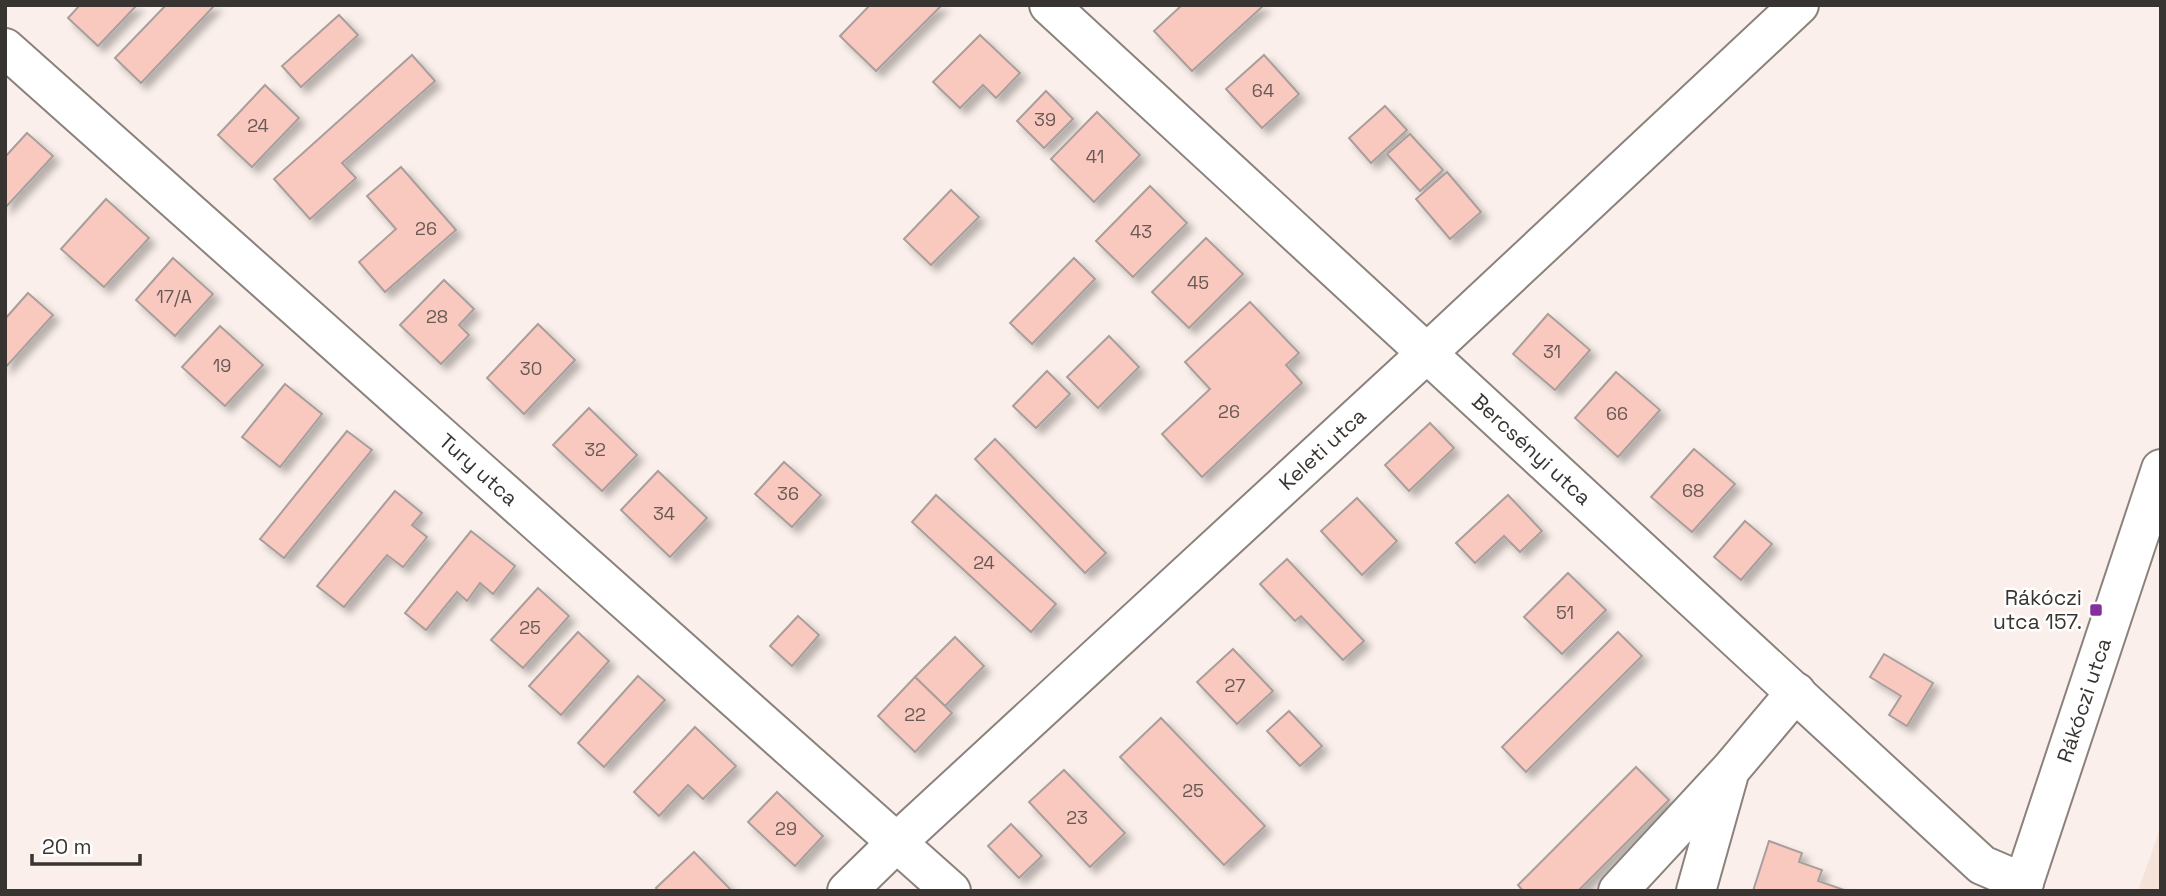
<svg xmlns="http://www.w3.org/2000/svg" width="2166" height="896" font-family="'Space Grotesk',sans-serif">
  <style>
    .built { fill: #f5e3da }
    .building { fill: #f9c9bf; stroke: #a99e9b; stroke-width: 2; filter: url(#shadow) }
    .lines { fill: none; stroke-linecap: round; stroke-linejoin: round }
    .minor-casing { stroke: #8b827d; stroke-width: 42 }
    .minor { stroke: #fff; stroke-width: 38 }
    .poi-dot { fill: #86309d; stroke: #fff; stroke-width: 2.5 }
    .labels { text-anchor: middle; stroke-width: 5; stroke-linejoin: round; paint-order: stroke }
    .number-label { font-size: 18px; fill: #685954 }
    .street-label { font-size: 21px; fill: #383431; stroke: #fff }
    .poi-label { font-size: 21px; fill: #383431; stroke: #fff; text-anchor: end }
  </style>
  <defs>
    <filter id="shadow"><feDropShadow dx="6" dy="6" stdDeviation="3.5" flood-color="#0004"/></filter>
  </defs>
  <rect width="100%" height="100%" fill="#faefea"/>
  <polygon class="built" points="2161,826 2161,891 2138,891"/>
  <g class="building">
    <polygon points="80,5 137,5 98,46 68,18"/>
    <polygon points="166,5 215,5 141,83 115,58"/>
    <polygon points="870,5 942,5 876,71 840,36"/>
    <polygon points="1182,5 1262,5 1263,6 1192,71 1154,31"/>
    <polygon points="339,15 358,35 301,87 282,66"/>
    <polygon points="980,35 1020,73 996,98 983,85 960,108 933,82"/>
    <polygon points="412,55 435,81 342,163 356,178 310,219 274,179"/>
    <polygon points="1264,55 1299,94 1262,128 1226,89"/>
    <polygon points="265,85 299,118 252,167 218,135"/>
    <polygon points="1046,91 1073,119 1044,148 1017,121"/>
    <polygon points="1385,106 1407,130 1371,163 1349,138"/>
    <polygon points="1097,112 1140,155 1094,202 1051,159"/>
    <polygon points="27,133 53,156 5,208 5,157"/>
    <polygon points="1410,134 1443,170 1420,191 1387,154"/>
    <polygon points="401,167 456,230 385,292 359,262 396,229 367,196"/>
    <polygon points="1447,172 1481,212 1450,239 1416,199"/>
    <polygon points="1150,186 1187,223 1133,277 1096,241"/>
    <polygon points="951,190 979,217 931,265 904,239"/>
    <polygon points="106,199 149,238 104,287 61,249"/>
    <polygon points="1206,238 1243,274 1189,328 1152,292"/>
    <polygon points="173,258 213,294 175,336 136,300"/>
    <polygon points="1074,258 1095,279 1032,344 1010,323"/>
    <polygon points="444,280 474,309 459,325 469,335 441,364 400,325"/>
    <polygon points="28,293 53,315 5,368 5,319"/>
    <polygon points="1250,302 1299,353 1286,365 1302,383 1202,477 1162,434 1210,389 1185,362"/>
    <polygon points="1548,314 1590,350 1555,390 1513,354"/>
    <polygon points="538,324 575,360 524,414 487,378"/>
    <polygon points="220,326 263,365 225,406 182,367"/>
    <polygon points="1109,336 1139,367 1098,408 1067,377"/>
    <polygon points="1047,371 1070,394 1036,428 1013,406"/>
    <polygon points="1616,372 1660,410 1618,457 1575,418"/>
    <polygon points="285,384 322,414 280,467 242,437"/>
    <polygon points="589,408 637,455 602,491 553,445"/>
    <polygon points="1430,423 1454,448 1409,491 1385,465"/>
    <polygon points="347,431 372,450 284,558 260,539"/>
    <polygon points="995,439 1106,553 1085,573 975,459"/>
    <polygon points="1694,449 1735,484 1692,532 1651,497"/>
    <polygon points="784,462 821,495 792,527 755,494"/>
    <polygon points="658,471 707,518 670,557 621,510"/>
    <polygon points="395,491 422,513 412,525 427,537 403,567 387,555 344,607 317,586"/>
    <polygon points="936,495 1056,604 1031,632 912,522"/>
    <polygon points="1508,495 1542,531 1520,552 1504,536 1475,563 1456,543"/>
    <polygon points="1357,498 1397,541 1362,575 1321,531"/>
    <polygon points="1745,521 1772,544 1741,580 1714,557"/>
    <polygon points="471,531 515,566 493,594 480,583 467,601 457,592 426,630 405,613"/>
    <polygon points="1287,559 1364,641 1343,660 1301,616 1295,621 1260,584"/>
    <polygon points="1568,573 1606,610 1562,654 1524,617"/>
    <polygon points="538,588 569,616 523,668 491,640"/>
    <polygon points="798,616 819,635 792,666 770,646"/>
    <polygon points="578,632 609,661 561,715 529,686"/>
    <polygon points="1618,632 1642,656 1526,772 1502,747"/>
    <polygon points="955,637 984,666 945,706 915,677"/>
    <polygon points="1233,649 1273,691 1237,724 1197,682"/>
    <polygon points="1884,654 1933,683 1907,726 1889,715 1901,696 1870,677"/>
    <polygon points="638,676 665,700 604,767 578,743"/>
    <polygon points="915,677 952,713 915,752 878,716"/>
    <polygon points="1289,711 1322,746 1300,766 1267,731"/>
    <polygon points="1161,718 1265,826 1224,865 1120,757"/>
    <polygon points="695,727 736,766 703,799 688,785 659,816 634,792"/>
    <polygon points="1636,767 1669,800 1578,891 1523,891 1518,885"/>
    <polygon points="1064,770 1125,833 1090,867 1029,802"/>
    <polygon points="777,792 823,836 795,866 748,822"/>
    <polygon points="1011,824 1042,856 1019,878 988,846"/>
    <polygon points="1769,841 1802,853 1799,862 1822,870 1818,881 1847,891 1753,891"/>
    <polygon points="694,852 732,891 658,891 656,888"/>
  </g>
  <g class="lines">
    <g class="minor-casing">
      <g id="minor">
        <path id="s1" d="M1049,5L1982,865L2024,883"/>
        <path id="s2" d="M5,48L951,891"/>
        <path id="s3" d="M847,891L897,842L1426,354L1799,5"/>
        <polyline points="1618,891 1731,769 1796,692"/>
        <polyline points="1696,891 1728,777"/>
        <path id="s4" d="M2021,891L2161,469"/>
      </g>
    </g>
    <use href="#minor" class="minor"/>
  </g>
  <rect class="poi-dot" x="2089" y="603" width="14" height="14" rx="3.5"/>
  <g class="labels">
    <g class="number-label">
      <text x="1263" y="97">64</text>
      <text x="1045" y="126">39</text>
      <text x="258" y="132">24</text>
      <text x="1095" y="163">41</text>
      <text x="426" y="235">26</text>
      <text x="1141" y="238">43</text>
      <text x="1198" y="289">45</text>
      <text x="174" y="303">17/A</text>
      <text x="437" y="323">28</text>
      <text x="1552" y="358">31</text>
      <text x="222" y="372">19</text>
      <text x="531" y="375">30</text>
      <text x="1229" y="418">26</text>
      <text x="1617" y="420">66</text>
      <text x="595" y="456">32</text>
      <text x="1693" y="497">68</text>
      <text x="788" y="500">36</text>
      <text x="664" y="520">34</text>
      <text x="984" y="569">24</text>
      <text x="1565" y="619">51</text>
      <text x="530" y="634">25</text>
      <text x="1235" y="692">27</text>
      <text x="915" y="721">22</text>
      <text x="1193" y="797">25</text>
      <text x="1077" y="824">23</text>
      <text x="786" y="835">29</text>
    </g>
    <g class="street-label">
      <text dy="7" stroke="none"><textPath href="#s3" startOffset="649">Keleti utca</textPath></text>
      <text dy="7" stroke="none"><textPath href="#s1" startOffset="656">Bercsényi utca</textPath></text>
      <text dy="7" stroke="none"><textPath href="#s2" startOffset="634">Tury utca</textPath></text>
      <text dy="7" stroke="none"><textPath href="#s4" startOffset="201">Rákóczi utca</textPath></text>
    </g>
    <g class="poi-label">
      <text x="2082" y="605">Rákóczi<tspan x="2082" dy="24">utca 157.</tspan></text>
    </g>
  </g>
  <rect width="2166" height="896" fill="none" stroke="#383431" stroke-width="14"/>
  <path d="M32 854v10h108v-10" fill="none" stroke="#383431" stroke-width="3.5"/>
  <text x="42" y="854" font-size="21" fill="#383431" stroke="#ffffff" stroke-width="5" paint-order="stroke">20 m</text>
</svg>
